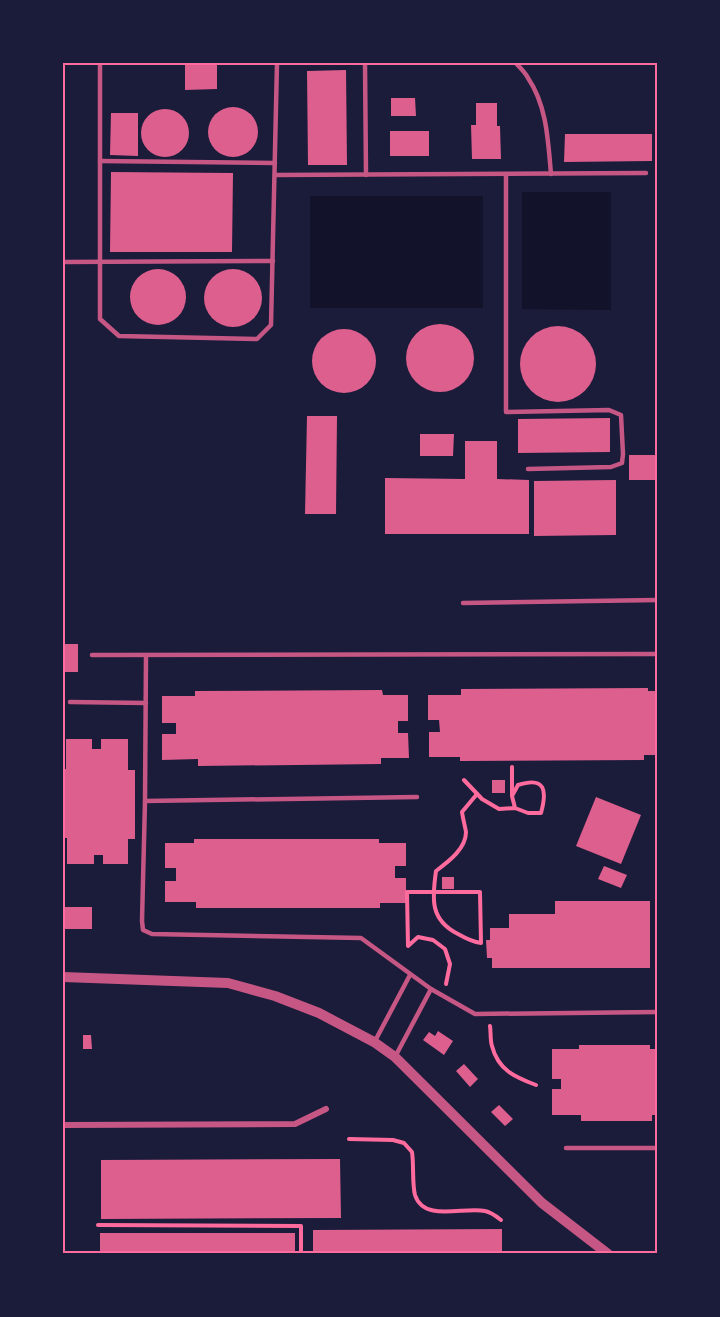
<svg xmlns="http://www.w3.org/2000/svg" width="720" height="1317" font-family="'Varela Round',sans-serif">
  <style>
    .water { fill: #12122b }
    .building { fill: #dd5f8e }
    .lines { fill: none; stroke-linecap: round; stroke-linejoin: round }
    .path { stroke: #ff6b9d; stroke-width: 4 }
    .service { stroke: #c65784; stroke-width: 4.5 }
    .minor { stroke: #c65784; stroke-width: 6 }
    .tertiary { stroke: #c65784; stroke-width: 10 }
    .neatline { fill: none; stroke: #ff6b9d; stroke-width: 2 }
  </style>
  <rect width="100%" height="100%" fill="#1b1b3a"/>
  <g class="water">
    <polygon points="522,192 611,192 611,310 522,309"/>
    <rect x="310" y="196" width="173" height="112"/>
  </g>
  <g class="building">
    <polygon points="185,63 217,63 217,89 185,90"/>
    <polygon points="346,70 347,165 308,165 307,71"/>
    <polygon points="391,98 415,98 416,116 391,116"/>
    <polygon points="476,103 497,103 497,126 500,126 501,159 472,159 471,125 476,125"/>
    <circle cx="233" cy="132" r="25"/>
    <circle cx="165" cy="133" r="24"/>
    <polygon points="111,113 138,113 138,156 110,155"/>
    <rect x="390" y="131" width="39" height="25"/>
    <polygon points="565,134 652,134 652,161 564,162"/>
    <polygon points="111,172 233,173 232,252 110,252"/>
    <circle cx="233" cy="298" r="29"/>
    <circle cx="158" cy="297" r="28"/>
    <circle cx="440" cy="358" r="34"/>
    <circle cx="558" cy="364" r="38"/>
    <circle cx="344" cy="361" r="32"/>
    <polygon points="307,416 337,416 336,514 305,514"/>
    <polygon points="610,418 610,452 518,453 518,419"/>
    <polygon points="420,434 454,434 453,456 420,456"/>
    <polygon points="465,441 497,441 497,479 529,480 529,534 385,534 385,478 465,479"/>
    <rect x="629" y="455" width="28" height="25"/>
    <polygon points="616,480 616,535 534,536 534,481"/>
    <rect x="63" y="644" width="15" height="28"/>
    <polygon points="648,688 648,691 657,691 657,755 644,755 644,760 460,761 460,757 429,757 429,732 440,732 439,720 428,720 428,695 461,695 461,689"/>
    <polygon points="382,690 383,695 408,695 408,721 398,721 398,733 408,733 409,758 381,758 381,764 198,766 198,759 162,760 162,734 176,734 176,723 162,723 162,696 195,696 195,691"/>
    <polygon points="66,739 92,739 92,749 101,749 101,739 128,739 128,770 135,770 135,839 128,839 128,864 103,864 103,855 94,855 94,864 67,864 67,838 63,838 63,769 66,769"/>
    <rect x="492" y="780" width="13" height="13"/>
    <polygon points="596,797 641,815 621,864 576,846"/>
    <polygon points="194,839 379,839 379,843 406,843 406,866 395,866 395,878 406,878 406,903 380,903 380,908 196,908 196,902 165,902 165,881 176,881 176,868 165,868 165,843 194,843"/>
    <polygon points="604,866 627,875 621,888 598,879"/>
    <rect x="442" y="877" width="12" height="12"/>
    <polygon points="555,901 650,901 650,968 492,968 492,958 487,958 486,940 490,940 490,928 509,928 509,914 555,914"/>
    <rect x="63" y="907" width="29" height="22"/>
    <polygon points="438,1031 453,1041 444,1055 423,1040 429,1032 435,1036"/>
    <polygon points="83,1035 91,1035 92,1049 83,1049"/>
    <polygon points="579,1045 650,1045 650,1049 657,1049 657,1115 652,1115 652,1121 581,1121 581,1115 552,1115 552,1089 561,1089 561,1079 552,1079 552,1049 579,1049"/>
    <polygon points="464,1064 478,1079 470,1087 456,1071"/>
    <polygon points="499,1105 513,1119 505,1126 491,1112"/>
    <polygon points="340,1159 341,1218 101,1219 101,1160"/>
    <polygon points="502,1229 502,1254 313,1254 313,1230"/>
    <rect x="100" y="1233" width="195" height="21"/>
  </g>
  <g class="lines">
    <g class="path">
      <polyline points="512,767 512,795"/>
      <path d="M464,780L482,799L499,809L515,808L528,813H541C547,791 546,776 518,785L512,796L515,808"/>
      <path d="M446,984L450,964L445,949L433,940L418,937L408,946L407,892H480L481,943C473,942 465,938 458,934C430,920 432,899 436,871C448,862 466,849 466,832C465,826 463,819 462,812L477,794"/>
      <path d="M490,1026C491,1032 490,1040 492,1046C498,1070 515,1077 536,1085"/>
      <path d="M349,1139L393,1140L404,1143L412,1152C414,1165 412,1184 415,1195C424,1223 465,1206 485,1211C491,1212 496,1216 501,1220"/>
      <polyline points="98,1225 301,1226 301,1254"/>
    </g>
    <g class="service">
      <polyline points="100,63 100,319 119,336 257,339 271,325 277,63"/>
      <polyline points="365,63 366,175"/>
      <path d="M516,63C520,68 525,72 528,78C547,106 548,141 551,174"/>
      <polyline points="100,161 275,163"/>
      <polyline points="506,174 506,412 609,410 621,415 623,454 622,463 611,467 528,469"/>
      <polyline points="275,175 646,173"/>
      <polyline points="63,262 273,261"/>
      <polyline points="463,603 657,600"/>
      <polyline points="92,655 657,654"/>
      <polyline points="146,655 145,801 142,921 143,930 152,934 361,938 431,989 475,1014 657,1012"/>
      <polyline points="70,702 146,703"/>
      <polyline points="145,801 417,797"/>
      <polyline points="375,1041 410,975"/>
      <polyline points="395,1057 431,989"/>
      <polyline points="566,1148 657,1148"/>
    </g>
    <polyline class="minor" points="63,1125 295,1124 326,1109"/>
    <polyline class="tertiary" points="63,977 228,983 275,996 319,1013 374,1042 395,1057 542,1203 608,1254"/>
  </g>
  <rect width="720" height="1317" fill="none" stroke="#1b1b3a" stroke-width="129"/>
  <rect x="64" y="64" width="592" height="1188" class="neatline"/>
</svg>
